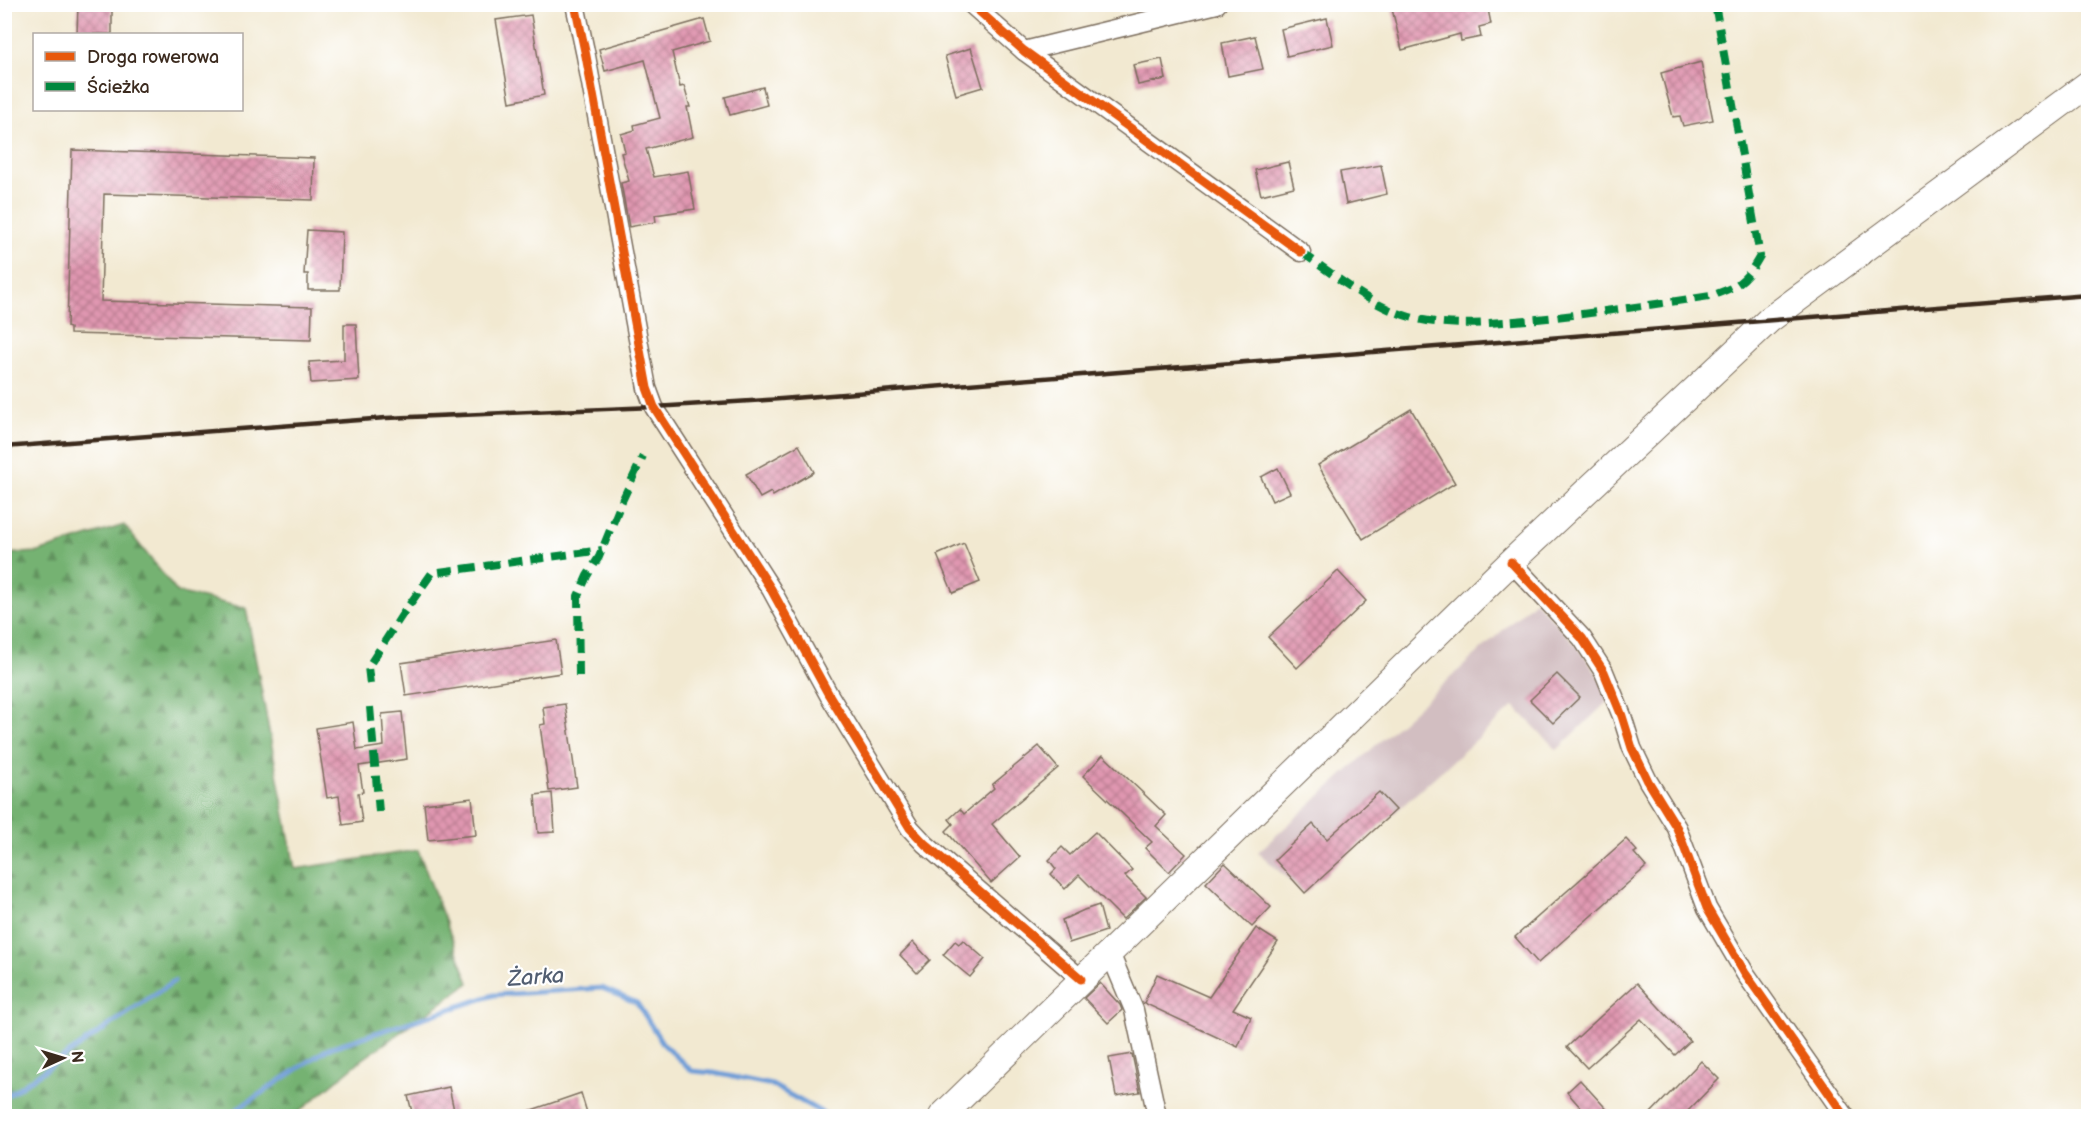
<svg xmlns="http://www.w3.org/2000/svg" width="2093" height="1121" font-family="'Balsamiq Sans',sans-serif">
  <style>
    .industrial { fill: #d2bec1 }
    .forest { fill: url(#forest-firs); stroke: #586e48; stroke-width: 1.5 }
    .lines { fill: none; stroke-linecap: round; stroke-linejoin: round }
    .stream { stroke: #6e9dd7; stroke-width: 5 }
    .building { fill: url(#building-cross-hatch) }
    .street-casing { stroke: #7b6d5d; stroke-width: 21 }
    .secondary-casing { stroke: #7b6d5d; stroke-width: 28 }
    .street { stroke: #fff; stroke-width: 18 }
    .secondary { stroke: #fff; stroke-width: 26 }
    .rail { stroke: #3b2a1e; stroke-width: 4.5 }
    .quiet { stroke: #00873e; stroke-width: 8; stroke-dasharray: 15 8; stroke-linecap: butt }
    .cycleway-casing { stroke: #fff; stroke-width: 13 }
    .cycleway { stroke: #e8590c; stroke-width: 9 }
    .labels { text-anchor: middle; stroke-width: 4.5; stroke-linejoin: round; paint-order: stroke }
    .water-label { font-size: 22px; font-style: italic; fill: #525e71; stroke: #fff }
  </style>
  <defs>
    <pattern id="forest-firs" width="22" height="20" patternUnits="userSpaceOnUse" patternTransform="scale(1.5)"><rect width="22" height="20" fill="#75b272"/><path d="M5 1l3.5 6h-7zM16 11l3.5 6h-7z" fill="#61915d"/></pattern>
    <pattern id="building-cross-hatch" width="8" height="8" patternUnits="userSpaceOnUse" patternTransform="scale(1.5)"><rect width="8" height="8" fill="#e097b1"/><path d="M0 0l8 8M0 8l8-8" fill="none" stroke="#b77b8f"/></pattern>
  </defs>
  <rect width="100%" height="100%" fill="#fff"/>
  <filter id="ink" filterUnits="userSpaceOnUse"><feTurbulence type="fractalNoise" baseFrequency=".0167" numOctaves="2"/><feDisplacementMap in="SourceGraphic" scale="12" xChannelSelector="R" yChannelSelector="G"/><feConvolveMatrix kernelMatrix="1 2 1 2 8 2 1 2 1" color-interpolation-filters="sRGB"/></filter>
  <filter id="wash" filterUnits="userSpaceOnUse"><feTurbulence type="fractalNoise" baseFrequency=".008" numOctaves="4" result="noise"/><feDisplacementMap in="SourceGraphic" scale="24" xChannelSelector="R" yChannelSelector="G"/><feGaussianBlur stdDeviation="1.35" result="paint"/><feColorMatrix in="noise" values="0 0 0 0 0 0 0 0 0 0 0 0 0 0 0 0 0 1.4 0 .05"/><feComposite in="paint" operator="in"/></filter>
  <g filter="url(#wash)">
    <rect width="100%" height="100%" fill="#f2e9d1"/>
    <polygon class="industrial" points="1535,601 1578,647 1596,672 1609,700 1557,750 1514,706 1304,894 1258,852"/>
    <polygon class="forest" points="124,525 177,592 246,608 295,869 418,850 469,983 359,1062 294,1116 5,1116 5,554 38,552"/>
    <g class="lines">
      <g class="stream">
        <polyline points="4,1098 174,981"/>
        <polyline points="231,1116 239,1108 329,1048 494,995 602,988 637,1003 663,1044 692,1071 714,1073 772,1085 828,1116"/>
      </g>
    </g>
    <g id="blocks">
      <g class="building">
        <polygon points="78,4 112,4 112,34 77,34"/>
        <polygon points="1412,4 1487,4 1491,24 1479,27 1481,37 1461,41 1460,34 1402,50 1392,9"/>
        <polygon points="531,15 544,95 510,102 496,20"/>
        <polygon points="1327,18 1333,45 1287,56 1281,29"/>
        <polygon points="704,19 710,41 672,52 680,87 684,86 690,107 687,107 693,137 646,149 654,177 688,171 695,209 655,215 656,222 629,227 621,183 629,181 621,153 625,152 621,134 635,130 634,125 660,118 645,60 605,71 599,49"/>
        <polygon points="1255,36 1263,69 1228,76 1222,43"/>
        <polygon points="971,48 983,87 956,95 945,56"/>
        <polygon points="1162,59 1166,79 1138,85 1133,65"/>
        <polygon points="1701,62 1713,120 1683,126 1680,116 1673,117 1661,73"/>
        <polygon points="763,87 767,105 730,115 725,97"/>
        <polygon points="72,150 314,158 313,200 104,194 101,301 312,307 311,340 70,334 70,328 67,327"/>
        <polygon points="1288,162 1294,187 1261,195 1255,170"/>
        <polygon points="1381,165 1387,194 1346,204 1340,172"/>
        <polygon points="307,230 342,232 340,290 308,290 308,274 304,274"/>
        <polygon points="344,324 356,324 359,380 311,383 309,362 344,360"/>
        <polygon points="1411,409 1455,483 1363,539 1318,465"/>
        <polygon points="799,445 814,472 773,496 771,492 760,498 746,474"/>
        <polygon points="1278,468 1290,493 1272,501 1261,477"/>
        <polygon points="964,543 980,582 953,593 937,555"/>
        <polygon points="1338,571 1366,601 1297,668 1268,637"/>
        <polygon points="556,640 561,673 406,696 401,663"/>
        <polygon points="1557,674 1580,697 1553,723 1530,700"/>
        <polygon points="565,704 577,787 549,791 540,725 545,724 543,707"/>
        <polygon points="402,712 407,759 359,766 363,792 358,793 362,822 343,825 339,796 327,798 316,728 353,722 357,750 384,746 382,714"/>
        <polygon points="1039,746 1058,768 992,824 1020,857 991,883 946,831 953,824 949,819 960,809 964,814 994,788 992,785"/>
        <polygon points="1103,755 1166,815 1156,826 1186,854 1169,872 1145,848 1152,842 1083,776"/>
        <polygon points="1379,792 1396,810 1305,893 1275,860 1313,824 1327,839"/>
        <polygon points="552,793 555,832 538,833 535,795"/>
        <polygon points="472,798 476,835 428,840 424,804"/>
        <polygon points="1095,832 1132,870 1125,876 1146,897 1123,919 1079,875 1065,889 1051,874 1056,869 1049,860 1062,847 1070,855"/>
        <polygon points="1626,839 1637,851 1634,853 1646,867 1538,963 1515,937"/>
        <polygon points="1225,863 1271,907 1252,927 1206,883"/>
        <polygon points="1099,905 1106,931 1069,943 1062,920 1084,910"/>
        <polygon points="1256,928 1278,942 1233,1009 1251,1017 1238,1047 1144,1003 1157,974 1209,997"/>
        <polygon points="963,940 985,959 970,977 943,955 955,941 959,944"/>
        <polygon points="913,942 930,960 917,973 900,955"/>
        <polygon points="1100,983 1120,1005 1122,1010 1108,1023 1084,998"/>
        <polygon points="1637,983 1690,1041 1675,1055 1641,1019 1587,1068 1567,1047"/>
        <polygon points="1132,1054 1140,1092 1116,1096 1109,1058"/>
        <polygon points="1701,1061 1719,1079 1683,1116 1648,1116"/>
        <polygon points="1580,1080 1613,1116 1588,1116 1567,1092"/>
        <polygon points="449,1087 455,1115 413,1116 408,1096"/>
        <polygon points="581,1093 588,1116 520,1116 520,1114"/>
      </g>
    </g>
  </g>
  <g filter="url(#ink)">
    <use href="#blocks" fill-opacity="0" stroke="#7b6d5d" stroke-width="1.5"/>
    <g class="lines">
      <g class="street-casing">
        <g id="street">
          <polyline points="575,4 586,56 647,388 654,407 771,589 829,695 910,828 925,844 1081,979"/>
          <polyline points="971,4 1024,51 1301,252"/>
          <polyline points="1024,51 1217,4"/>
          <polyline points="1511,562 1582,638 1604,672 1622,716 1632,748 1648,781 1677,828 1707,908 1745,973 1845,1116"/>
          <polyline points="1110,953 1134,1010 1157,1116"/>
        </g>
      </g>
      <g class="secondary-casing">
        <polyline id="secondary" points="942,1116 1511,562 1769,320 2088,84"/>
      </g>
      <use href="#street" class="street"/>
      <use href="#secondary" class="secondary"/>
      <polyline class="rail" points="4,447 386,418 654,407 781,399 2088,295"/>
      <g class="quiet">
        <path d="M1301,252C1335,275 1370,306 1410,317C1449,328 1489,323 1528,320C1589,314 1650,305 1710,296C1738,287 1746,281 1760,256L1715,4"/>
        <polyline points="579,676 578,596 587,576 599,557 622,501 643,456"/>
        <polyline points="370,684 368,667 402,615 432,573 602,550"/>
        <polyline points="370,707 379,812"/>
      </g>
      <g class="cycleway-casing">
        <g id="cycleway">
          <polyline points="575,4 586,56 647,388 654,407 771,589 829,695 910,828 925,844 1081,979"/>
          <polyline points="971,4 1024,51 1301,252"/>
          <polyline points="1511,562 1582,638 1604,672 1622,716 1632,748 1648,781 1677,828 1707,908 1745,973 1845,1116"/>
        </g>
      </g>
      <use href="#cycleway" class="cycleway"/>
    </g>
  </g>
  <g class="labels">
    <g class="water-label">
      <text transform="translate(536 976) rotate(-4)" y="8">Żarka</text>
    </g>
  </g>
  <rect width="2093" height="1121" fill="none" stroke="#fff" stroke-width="24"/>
  <rect x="33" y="33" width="210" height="78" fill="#ffffff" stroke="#b1aaa5" stroke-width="1.5"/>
  <rect x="45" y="52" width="30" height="9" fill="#e8590c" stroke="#b1aaa5" stroke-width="1.5"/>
  <text x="87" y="63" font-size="18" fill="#3b2a1e">Droga rowerowa</text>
  <rect x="45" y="82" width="30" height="9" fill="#00873e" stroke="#b1aaa5" stroke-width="1.5"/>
  <text x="87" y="93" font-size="18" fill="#3b2a1e">Ścieżka</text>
  <g transform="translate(63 1058) rotate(86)" stroke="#ffffff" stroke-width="4.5" paint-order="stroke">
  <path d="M0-4.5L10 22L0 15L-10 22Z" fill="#3b2a1e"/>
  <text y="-9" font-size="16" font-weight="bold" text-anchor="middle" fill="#3b2a1e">N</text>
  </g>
</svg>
